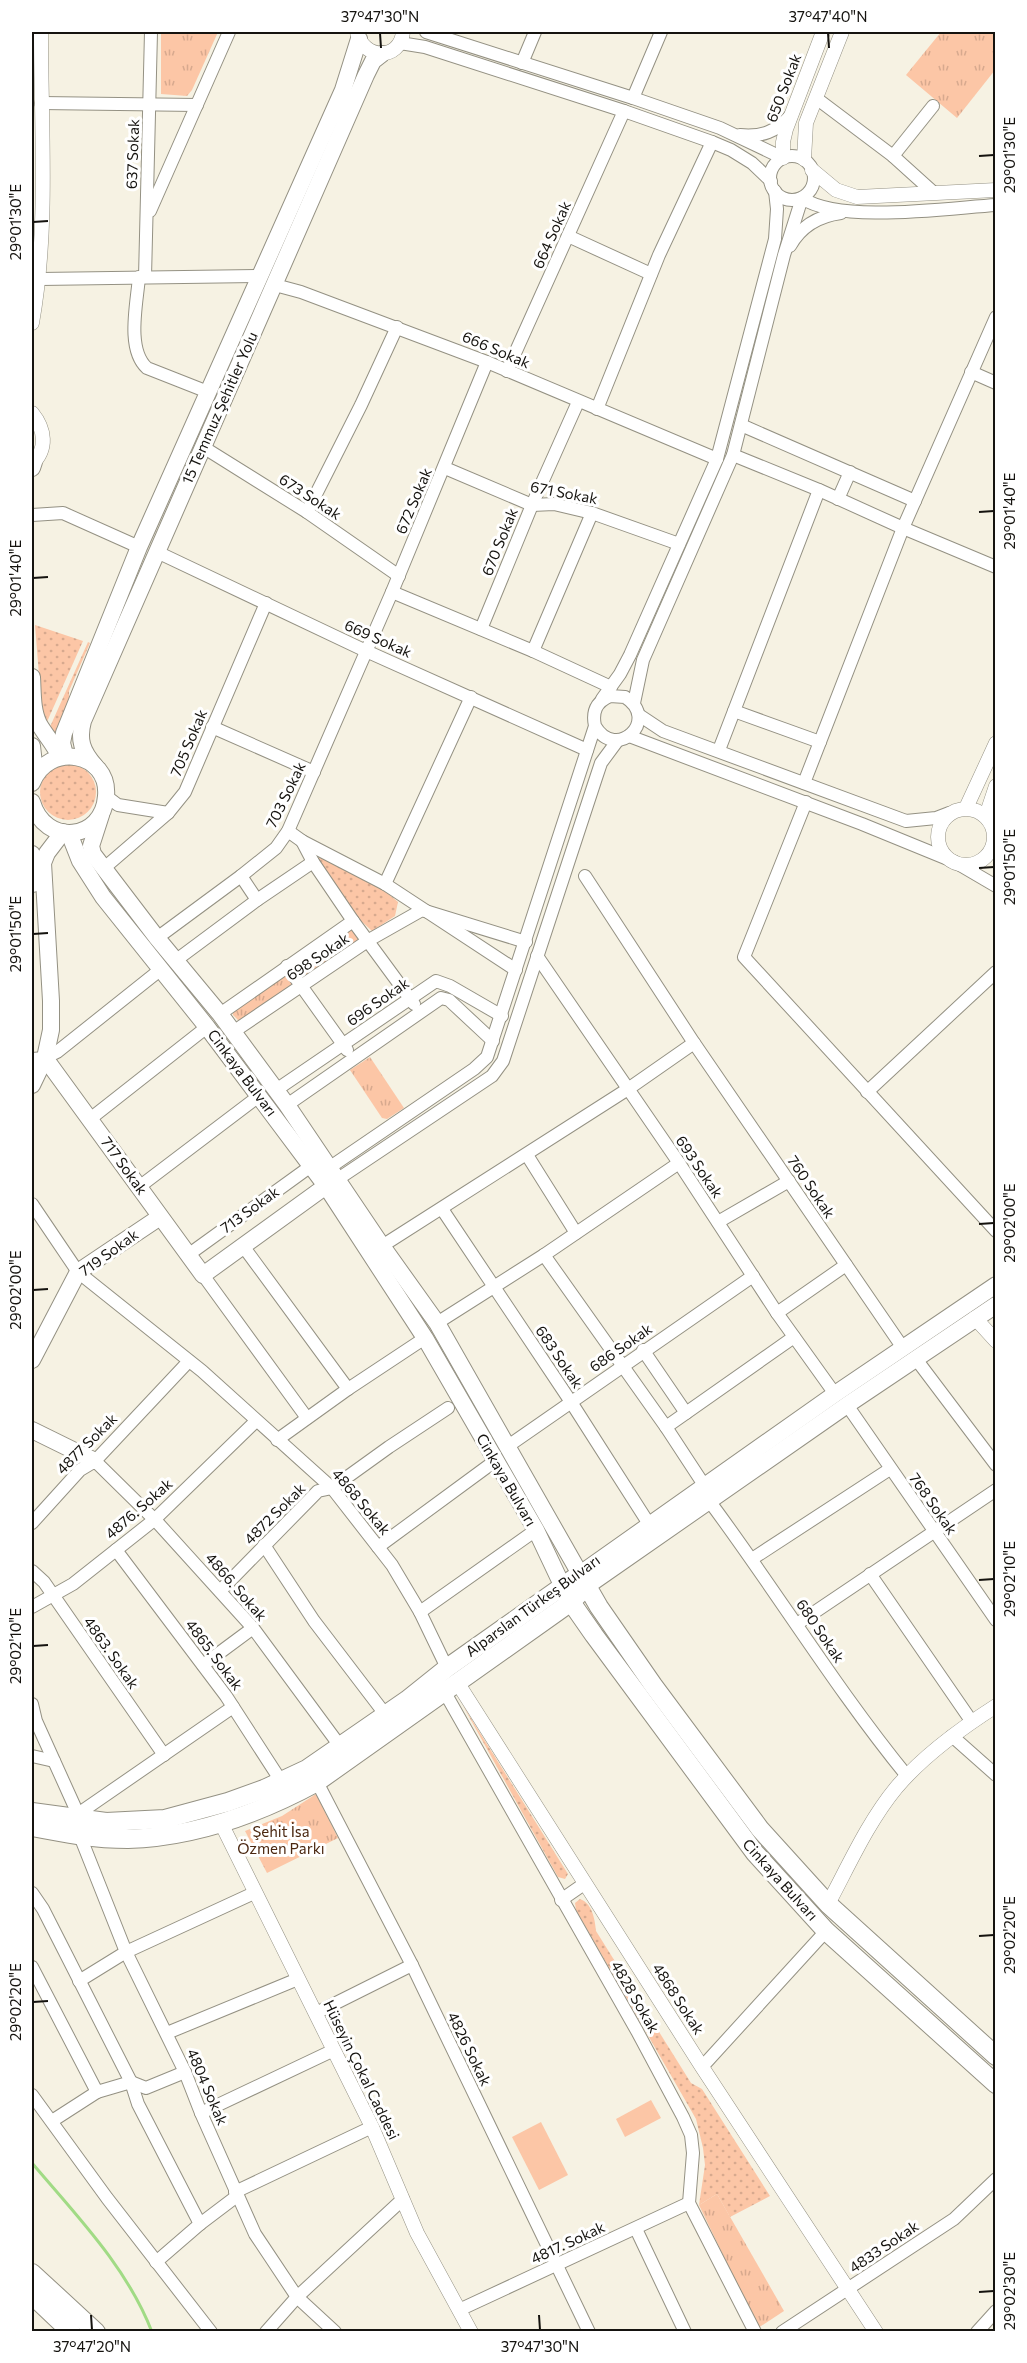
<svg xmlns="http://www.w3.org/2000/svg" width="1027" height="2363" font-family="Commissioner,sans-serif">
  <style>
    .grass { fill: url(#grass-dots) }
    .park { fill: url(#park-tufts) }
    .pitch { fill: #fcc6a6 }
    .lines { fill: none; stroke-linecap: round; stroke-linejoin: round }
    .stream { stroke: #a1db85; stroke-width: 3 }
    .minor-casing { stroke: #949183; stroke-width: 14 }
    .tertiary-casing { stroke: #949183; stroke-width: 15 }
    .secondary-casing { stroke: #949183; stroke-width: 18 }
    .primary-casing { stroke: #949183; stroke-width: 20 }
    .minor { stroke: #fff; stroke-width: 12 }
    .tertiary { stroke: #fff; stroke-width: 14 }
    .secondary { stroke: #fff; stroke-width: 16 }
    .primary { stroke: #fff; stroke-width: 18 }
    .ticks { fill: none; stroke: #15130f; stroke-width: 2 }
    .labels { text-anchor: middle; stroke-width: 6; stroke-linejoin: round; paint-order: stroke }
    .street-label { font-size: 15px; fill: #15130f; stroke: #fff }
    .park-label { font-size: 15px; fill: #4a2710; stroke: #fff }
    .neatline { fill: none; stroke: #15130f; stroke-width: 2 }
    .ticks-label { font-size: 15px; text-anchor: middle; fill: #15130f }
  </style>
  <defs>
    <pattern id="grass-dots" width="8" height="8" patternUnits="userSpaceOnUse" patternTransform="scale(1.5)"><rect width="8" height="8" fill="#fcc6a6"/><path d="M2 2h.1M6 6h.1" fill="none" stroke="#d7a98e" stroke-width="1.8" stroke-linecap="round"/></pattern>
    <pattern id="park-tufts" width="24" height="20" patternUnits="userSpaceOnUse" patternTransform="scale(1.5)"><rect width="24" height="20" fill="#fcc6a6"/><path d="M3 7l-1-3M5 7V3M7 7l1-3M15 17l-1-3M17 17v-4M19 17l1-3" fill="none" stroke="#d7a98e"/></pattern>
  </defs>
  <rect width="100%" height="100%" fill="#f6f2e3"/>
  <g class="grass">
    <polygon points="35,625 83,641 46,724 42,713"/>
    <polygon points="88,642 90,643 69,691 69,701 56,734 49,729"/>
    <circle cx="68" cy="792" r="28"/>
    <path d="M323,855C348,869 376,882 398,902L395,916L372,931L357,917L318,859Z"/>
    <polygon points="462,1704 568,1874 565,1879 558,1877"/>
    <path d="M580,1899C592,1903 595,1919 596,1931L691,2083L702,2089L770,2196L730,2217L717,2194L699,2205L705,2165L703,2148L696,2119L576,1910L575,1903Z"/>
  </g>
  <g class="park">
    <polygon points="161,32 218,32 192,90 187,96 161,94"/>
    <polygon points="941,32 995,32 995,70 957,118 906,75"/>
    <polygon points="352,925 362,938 303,979 294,965"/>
    <polygon points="285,972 294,984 242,1020 238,1020 233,1015 233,1010"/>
    <polygon points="370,1057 404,1108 387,1119 382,1118 350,1070"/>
    <polygon points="316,1794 338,1838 267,1873 245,1831 282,1816"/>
    <polygon points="717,2194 784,2311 758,2328 699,2205"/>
  </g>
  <g class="pitch">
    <polygon points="651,2100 661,2118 625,2137 616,2119"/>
    <polygon points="541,2122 568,2175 539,2190 512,2137"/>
  </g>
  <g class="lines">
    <path class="stream" d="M32,2163C76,2215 127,2267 152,2332"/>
    <g class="minor-casing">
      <g id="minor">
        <polyline points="426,32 633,98 720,128 783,158"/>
        <polyline points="400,43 425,47 624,111 712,142 731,150 752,163 771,181"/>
        <polyline points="522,63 535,32"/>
        <polyline points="633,98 661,32"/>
        <polyline points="816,98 893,156 934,193"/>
        <polyline points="41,103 197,105"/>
        <path d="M740,135C762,137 776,132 791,115"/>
        <polyline points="893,156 933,106"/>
        <circle cx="792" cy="178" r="22"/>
        <polyline points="150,211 229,32"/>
        <polyline points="568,236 651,274"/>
        <path d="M790,246C801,226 818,216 841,213"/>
        <path d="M139,277C137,303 126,349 147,368L208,392"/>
        <polyline points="145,277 151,32"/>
        <polyline points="40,279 260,276"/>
        <polyline points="275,285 301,292 487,362 717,459"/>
        <polyline points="507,371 624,111"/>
        <polyline points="971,372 996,383"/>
        <polyline points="597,409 659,255 712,142"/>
        <polyline points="741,425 915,501"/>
        <polyline points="203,447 307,512 399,576"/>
        <polyline points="733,455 819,490 903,528 996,567"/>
        <polyline points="445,468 532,505 554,504 592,513 679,544"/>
        <polyline points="838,499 850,472"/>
        <polyline points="307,512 361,405 397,327"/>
        <polyline points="32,515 63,513 139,547"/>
        <polyline points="157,552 366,651 587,750"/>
        <polyline points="392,592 533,651 611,687"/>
        <polyline points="481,629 532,505 578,402"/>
        <polyline points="533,651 592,513"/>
        <polyline points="602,699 620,674 630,655 717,459 775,239 777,209 775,191"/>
        <path d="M634,703L643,660L733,455L784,255L802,198C840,224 948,208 996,205"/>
        <polyline points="734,711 820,742"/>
        <polyline points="639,715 663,731 906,821 936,818 949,813"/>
        <polyline points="212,727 314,772"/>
        <polyline points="629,736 862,824 955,862 996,886"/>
        <polyline points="719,750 819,490"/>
        <polyline points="804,783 903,528 996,317"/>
        <polyline points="106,796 118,805 168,813"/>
        <polyline points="806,802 744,957 996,1231"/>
        <polyline points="288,831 302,841 385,884 516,970"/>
        <polyline points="994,840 996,844"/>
        <polyline points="302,841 313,862 353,921 414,1004"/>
        <polyline points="103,869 168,813 185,792 266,603"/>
        <polyline points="241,876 257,900"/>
        <polyline points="585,876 694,1043 903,1348"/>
        <polyline points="385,884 471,697"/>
        <polyline points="157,938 241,876 276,848 288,831 392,592 487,362"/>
        <polyline points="537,956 679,1163 777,1313 835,1394"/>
        <polyline points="175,961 257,900 313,862"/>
        <polyline points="287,966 347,1050"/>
        <polyline points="220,1014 353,921"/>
        <polyline points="233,1032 369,940 422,910 526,942"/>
        <polyline points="32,1059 45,1058 57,1052 160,970"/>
        <polyline points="276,1090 436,981 450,986 502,1016"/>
        <polyline points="867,1092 996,972"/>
        <polyline points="287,1105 441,998 449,1000 493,1041"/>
        <polyline points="90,1119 207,1027"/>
        <polyline points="527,1155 576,1233"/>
        <path d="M323,1172L474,1069L487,1057L595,726C592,712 596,702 610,696L625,697C661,720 616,762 595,726"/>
        <polyline points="332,1183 492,1076 503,1061 596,778 601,763 618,740"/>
        <polyline points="139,1187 259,1096"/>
        <polyline points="32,1204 78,1272 202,1371 332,1488 392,1565 420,1612 447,1668"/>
        <polyline points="442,1209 571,1402 649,1524"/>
        <polyline points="718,1222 789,1181"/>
        <polyline points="243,1246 348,1389"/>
        <polyline points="382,1246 628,1089 694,1043"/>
        <polyline points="188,1255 311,1166"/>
        <polyline points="544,1255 666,1427 704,1485"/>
        <polyline points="203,1275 307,1418"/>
        <polyline points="777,1313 846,1265"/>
        <polyline points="437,1323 544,1255 679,1163"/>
        <polyline points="643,1350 686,1413"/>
        <polyline points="916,1359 996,1465"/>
        <polyline points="847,1405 996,1620"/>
        <polyline points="666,1427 794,1337"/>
        <polyline points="277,1440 348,1389 425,1338"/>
        <polyline points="508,1446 753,1276"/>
        <polyline points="95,1461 157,1522 253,1628 340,1746"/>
        <path d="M710,1502C777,1592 836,1689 907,1776"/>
        <polyline points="32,1523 80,1470 95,1461 189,1361"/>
        <polyline points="264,1545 314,1621 385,1714"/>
        <polyline points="378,1547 495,1461"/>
        <polyline points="116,1550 226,1696 281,1781"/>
        <polyline points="752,1559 890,1469"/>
        <polyline points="32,1571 44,1582 164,1755"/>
        <polyline points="870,1574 972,1722"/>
        <polyline points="220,1591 318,1491 332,1488 389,1447 448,1408"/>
        <polyline points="32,1607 73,1584 154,1520 256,1421"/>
        <polyline points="420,1612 536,1530"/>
        <polyline points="797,1624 996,1490"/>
        <polyline points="203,1665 253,1628"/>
        <polyline points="444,1691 637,2031 683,2117 691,2135 693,2153 689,2203 755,2332"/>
        <polyline points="32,1704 36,1721 78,1814 78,1819"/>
        <polyline points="952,1736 996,1775"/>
        <polyline points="32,1756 54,1761"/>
        <polyline points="317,1782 412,1965 589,2332"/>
        <polyline points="78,1814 233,1707"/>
        <polyline points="80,1836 126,1952 185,2072 201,2113 255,2234 297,2297 335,2332"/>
        <polyline points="32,1893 43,1909 131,2082 138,2104 200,2224"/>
        <polyline points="561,1900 584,1884"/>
        <polyline points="32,1967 97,2092 131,2082 146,2088 185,2072"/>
        <polyline points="79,1981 126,1952 254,1893"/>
        <polyline points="316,2013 412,1965"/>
        <polyline points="167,2033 298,1979"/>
        <polyline points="702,2067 826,1931"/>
        <polyline points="32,2095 107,2198 211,2332"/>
        <polyline points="201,2113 334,2050"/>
        <polyline points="52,2121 97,2092"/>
        <polyline points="235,2192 372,2127"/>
        <polyline points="636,2229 685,2332"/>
        <polyline points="156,2262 200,2224 237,2196"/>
        <polyline points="459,2310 689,2203"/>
        <polyline points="266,2332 297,2297 403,2199"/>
        <polyline points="782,2332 954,2219 996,2179"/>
        <polyline points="977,2332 996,2311"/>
      </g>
    </g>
    <g class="tertiary-casing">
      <g id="tertiary">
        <path d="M357,32C363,60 400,61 403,32"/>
        <polyline points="783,158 783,142 786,129 823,32"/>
        <polyline points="804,159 806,123 842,32"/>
        <polyline points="812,170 836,190 857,197 996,190"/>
        <path d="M32,323C49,228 41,128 41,32"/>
        <path d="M32,413C45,429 48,449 32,464"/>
        <polyline points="966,808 996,743"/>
        <circle cx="966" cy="837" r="28"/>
        <polyline points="986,816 996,786"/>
        <polyline points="975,1318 996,1341"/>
        <polyline points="457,1682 702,2067 876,2332"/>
        <polyline points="221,1823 372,2127 417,2233 471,2332"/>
        <path d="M828,1904C849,1865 868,1822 896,1788C923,1756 960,1729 996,1706"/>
      </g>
    </g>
    <g class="secondary-casing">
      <g id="secondary">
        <polyline points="32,468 34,462"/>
        <path d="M32,677C33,693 32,710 39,724C46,736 54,744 60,757"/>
        <polyline points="32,746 34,764 32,778"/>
        <polyline points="65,755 62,743 64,733 139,547 343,90 359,39"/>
        <path d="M95,766C82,751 78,740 83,721L366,75L373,61L382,54"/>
        <path d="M32,783C48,741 110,752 106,796C103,841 45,847 32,802"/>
        <polyline points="101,815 91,846 93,854 157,938 220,1014 287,1105 382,1246 437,1323 580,1574 835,1394 996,1285"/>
        <polyline points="69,833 80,861 103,897 207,1027 326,1186 425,1338 536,1530 562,1585"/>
        <polyline points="32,854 33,884"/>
        <polyline points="45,1058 203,1275 326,1186"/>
        <polyline points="32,1085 45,1058 51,1030 51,1001 43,863 47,853 63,832"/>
        <polyline points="32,1360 78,1272 160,1217"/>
        <polyline points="32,1430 95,1461"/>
        <polyline points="587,1586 847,1405 996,1305"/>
      </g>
    </g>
    <g class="primary-casing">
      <g id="primary">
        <polyline points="562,1585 571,1602 594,1635 755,1853 826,1931 996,2084"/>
        <polyline points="32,1812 106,1822 165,1819 228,1802 264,1789 307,1769 407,1700 447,1668 580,1574 599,1607 653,1685 760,1829 828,1904 996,2056"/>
        <path d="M32,1827C63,1833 95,1839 128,1839C194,1837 260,1813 317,1782L571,1602L579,1594"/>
        <polyline points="32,2273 96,2332"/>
        <polyline points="32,2295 71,2332"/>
      </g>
    </g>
    <use href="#minor" class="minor"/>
    <use href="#tertiary" class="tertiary"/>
    <use href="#secondary" class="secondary"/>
    <use href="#primary" class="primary"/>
  </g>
  <path class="ticks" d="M380,33L381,48M828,33L829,48M979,156L994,155M33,222L48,221M979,512L994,511M33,578L48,577M979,868L994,867M33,934L48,933M979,1224L994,1223M33,1290L48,1289M979,1580L994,1579M33,1646L48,1645M979,1936L994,1935M33,2002L48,2001M979,2292L994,2291M91,2315L92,2330M539,2315L540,2330"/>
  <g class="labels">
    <g class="street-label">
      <text transform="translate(784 88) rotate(-69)" y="5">650 Sokak</text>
      <text transform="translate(133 154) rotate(-88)" y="5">637 Sokak</text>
      <text transform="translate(552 235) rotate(-66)" y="5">664 Sokak</text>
      <text transform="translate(496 350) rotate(23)" y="5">666 Sokak</text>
      <text transform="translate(220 408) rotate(-66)" y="5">15 Temmuz Şehitler Yolu</text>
      <text transform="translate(564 493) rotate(11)" y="5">671 Sokak</text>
      <text transform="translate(310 497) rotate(33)" y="5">673 Sokak</text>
      <text transform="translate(414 501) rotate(-67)" y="5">672 Sokak</text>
      <text transform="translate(500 542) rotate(-68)" y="5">670 Sokak</text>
      <text transform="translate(378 639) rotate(24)" y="5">669 Sokak</text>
      <text transform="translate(189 743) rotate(-67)" y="5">705 Sokak</text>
      <text transform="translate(286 795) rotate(-64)" y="5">703 Sokak</text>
      <text transform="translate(318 957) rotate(-34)" y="5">698 Sokak</text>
      <text transform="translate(378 1002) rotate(-35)" y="5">696 Sokak</text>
      <text transform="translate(242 1073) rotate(53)" y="5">Cinkaya Bulvarı</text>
      <text transform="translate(124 1166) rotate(54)" y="5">717 Sokak</text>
      <text transform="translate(699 1167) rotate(56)" y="5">693 Sokak</text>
      <text transform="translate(811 1187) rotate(56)" y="5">760 Sokak</text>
      <text transform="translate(250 1210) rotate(-36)" y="5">713 Sokak</text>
      <text transform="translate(109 1253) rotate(-36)" y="5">719 Sokak</text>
      <text transform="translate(621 1348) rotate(-35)" y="5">686 Sokak</text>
      <text transform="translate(559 1357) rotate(56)" y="5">683 Sokak</text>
      <text transform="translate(87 1444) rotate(-45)" y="5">4877 Sokak</text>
      <text transform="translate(506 1480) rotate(60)" y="5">Cinkaya Bulvarı</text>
      <text transform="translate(361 1502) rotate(50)" y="5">4868 Sokak</text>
      <text transform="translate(933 1504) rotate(55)" y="5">768 Sokak</text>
      <text transform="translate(139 1509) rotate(-41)" y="5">4876. Sokak</text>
      <text transform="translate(275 1514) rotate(-45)" y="5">4872 Sokak</text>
      <text transform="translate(236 1587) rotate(49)" y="5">4866. Sokak</text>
      <text transform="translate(533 1606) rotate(-36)" y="5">Alparslan Türkeş Bulvarı</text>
      <text transform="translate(820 1631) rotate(56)" y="5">680 Sokak</text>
      <text transform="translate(111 1653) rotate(55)" y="5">4863. Sokak</text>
      <text transform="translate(214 1655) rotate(53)" y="5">4865. Sokak</text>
      <text transform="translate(780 1880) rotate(48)" y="5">Cinkaya Bulvarı</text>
      <text transform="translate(635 1997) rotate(60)" y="5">4828 Sokak</text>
      <text transform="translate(678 1999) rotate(57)" y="5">4868 Sokak</text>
      <text transform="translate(469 2049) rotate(64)" y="5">4826 Sokak</text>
      <text transform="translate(361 2070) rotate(64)" y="5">Hüseyin Çokal Caddesi</text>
      <text transform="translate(207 2087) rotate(67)" y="5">4804 Sokak</text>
      <text transform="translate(568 2243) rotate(-25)" y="5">4817. Sokak</text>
      <text transform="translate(884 2247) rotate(-34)" y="5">4833 Sokak</text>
    </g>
    <g class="park-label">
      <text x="281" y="1837">Şehit İsa<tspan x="281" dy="17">Özmen Parkı</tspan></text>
    </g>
  </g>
  <rect width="1027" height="2363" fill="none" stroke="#ffffff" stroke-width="66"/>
  <rect x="33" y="33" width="961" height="2297" class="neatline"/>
  <g class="ticks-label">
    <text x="380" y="22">37°47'30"N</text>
    <text x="828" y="22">37°47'40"N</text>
    <text transform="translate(1010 155) rotate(-90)" y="5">29°01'30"E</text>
    <text transform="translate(16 222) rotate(-90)" y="5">29°01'30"E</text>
    <text transform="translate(1010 511) rotate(-90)" y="5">29°01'40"E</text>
    <text transform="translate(16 578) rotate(-90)" y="5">29°01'40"E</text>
    <text transform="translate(1010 867) rotate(-90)" y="5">29°01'50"E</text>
    <text transform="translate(16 934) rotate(-90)" y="5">29°01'50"E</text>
    <text transform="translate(1010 1223) rotate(-90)" y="5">29°02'00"E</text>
    <text transform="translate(16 1290) rotate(-90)" y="5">29°02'00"E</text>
    <text transform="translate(1010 1579) rotate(-90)" y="5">29°02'10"E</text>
    <text transform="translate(16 1646) rotate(-90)" y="5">29°02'10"E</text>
    <text transform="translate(1010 1935) rotate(-90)" y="5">29°02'20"E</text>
    <text transform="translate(16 2002) rotate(-90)" y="5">29°02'20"E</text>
    <text transform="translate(1010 2291) rotate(-90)" y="5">29°02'30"E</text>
    <text x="92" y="2352">37°47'20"N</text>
    <text x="540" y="2352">37°47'30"N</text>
  </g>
</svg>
